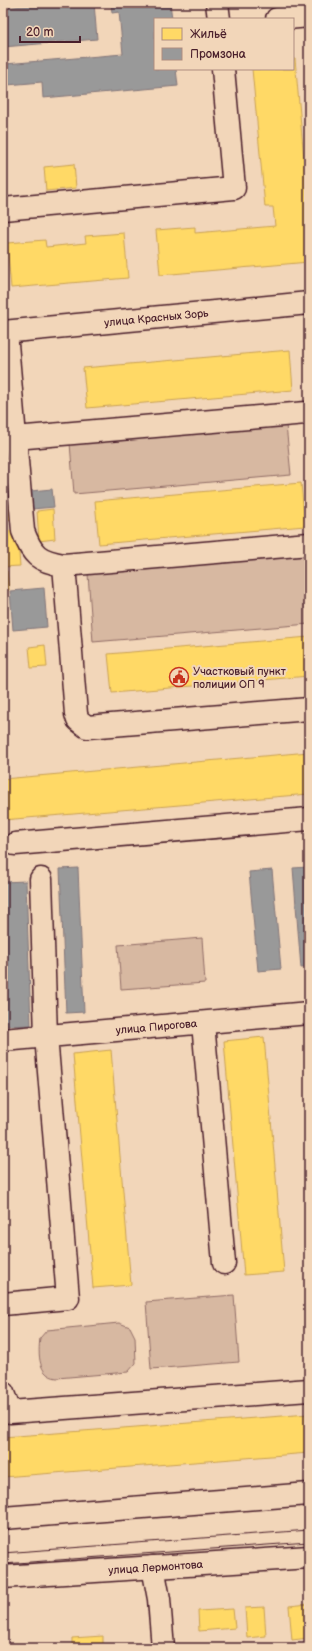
<svg xmlns="http://www.w3.org/2000/svg" width="312" height="1651" font-family="'Balsamiq Sans',sans-serif">
  <style>
    .green { fill: #d7b8a1; stroke: #906c66 }
    .homes { fill: #ffd966; stroke: #c9a154 }
    .industry { fill: #999; stroke: #817478 }
    .lines { fill: none; stroke-linecap: round; stroke-linejoin: round }
    .minor-casing { stroke: #4a1f2b; stroke-width: 25 }
    .major-casing { stroke: #4a1f2b; stroke-width: 25 }
    .minor { stroke: #f2d6b9; stroke-width: 22 }
    .major { stroke: #f2d6b9; stroke-width: 22 }
    .tram { stroke: #4a1f2b; stroke-width: 1 }
    .labels { text-anchor: middle; stroke-width: 4; stroke-linejoin: round; paint-order: stroke }
    .street-label { font-size: 11px; fill: #4a1f2b; stroke: #f2d6b9 }
    .poi-label { font-size: 11px; fill: #4a1f2b; stroke: #f2d6b9; text-anchor: start }
  </style>
  <rect width="100%" height="100%" fill="#f2d6b9"/>
  <filter id="ink" filterUnits="userSpaceOnUse"><feTurbulence type="fractalNoise" baseFrequency=".025" numOctaves="2"/><feDisplacementMap in="SourceGraphic" scale="8" xChannelSelector="R" yChannelSelector="G"/><feConvolveMatrix kernelMatrix="1 2 1 2 8 2 1 2 1" color-interpolation-filters="sRGB"/></filter>
  <g filter="url(#ink)">
    <g class="green">
      <polygon points="286,425 291,475 74,494 70,443"/>
      <polygon points="307,555 309,624 93,642 88,574"/>
      <polygon points="202,938 205,983 121,989 118,945"/>
      <polygon points="234,1295 239,1362 151,1369 146,1302"/>
      <path d="M119,1323L130,1327L135,1337L136,1363L128,1372L57,1378C38,1376 38,1354 40,1338L47,1330Z"/>
    </g>
    <g class="homes">
      <polygon points="293,59 295,59 309,215 309,262 160,275 156,230 195,227 195,233 275,226 273,207 265,207 252,69 293,69"/>
      <polygon points="74,164 76,188 46,191 44,167"/>
      <polygon points="124,233 128,278 11,288 7,243 45,240 46,247 86,243 85,236"/>
      <polygon points="290,350 293,390 87,408 83,368"/>
      <polygon points="8,463 10,487 3,488 3,464"/>
      <polygon points="301,483 305,526 99,544 95,501"/>
      <polygon points="12,504 13,519 4,520 5,529 3,529 3,505"/>
      <polygon points="53,509 55,539 39,541 37,511"/>
      <polygon points="17,530 20,566 3,567 3,531"/>
      <polygon points="3,571 7,571 9,590 3,590"/>
      <polygon points="309,637 309,676 112,693 108,654"/>
      <polygon points="45,645 47,667 31,668 29,647"/>
      <polygon points="309,752 309,794 3,820 3,779"/>
      <polygon points="264,1037 284,1272 244,1275 224,1041"/>
      <polygon points="111,1050 131,1285 93,1288 73,1054"/>
      <polygon points="309,1414 309,1453 3,1477 3,1437"/>
      <polygon points="309,1604 309,1638 292,1640 289,1606"/>
      <polygon points="264,1607 266,1636 247,1638 245,1608"/>
      <polygon points="233,1609 235,1628 199,1631 198,1611"/>
      <polygon points="103,1636 103,1648 72,1648 72,1638"/>
    </g>
    <g class="industry">
      <polygon points="57,3 94,3 97,39 3,47 3,8"/>
      <polygon points="111,3 170,3 172,19 155,19 155,69 176,69 178,86 43,98 42,82 7,85 5,64 123,54 119,12 112,13"/>
      <polygon points="52,489 54,507 32,509 31,491"/>
      <polygon points="44,588 47,627 13,630 10,591"/>
      <polygon points="309,867 309,967 301,968 293,868"/>
      <polygon points="78,868 84,1012 66,1013 60,869"/>
      <polygon points="272,870 281,969 258,971 249,872"/>
      <polygon points="26,881 31,1025 3,1026 3,882"/>
    </g>
    <g class="lines">
      <g class="minor-casing">
        <g id="minor">
          <polyline points="217,3 219,19"/>
          <polyline points="277,19 309,16"/>
          <polyline points="3,209 234,188 223,69"/>
          <path id="s1" d="M3,332L309,303"/>
          <path d="M6,332L23,531C32,555 38,561 64,565L309,544"/>
          <polyline points="15,438 306,413"/>
          <polyline points="64,565 76,714 78,720 87,727 309,709"/>
          <polyline points="15,844 309,819"/>
          <polyline points="203,1023 224,1263"/>
          <path id="s2" d="M3,1040L309,1013"/>
          <polyline points="3,1304 68,1298 46,1036 41,879"/>
          <polyline points="3,1393 10,1412 309,1390"/>
          <polyline points="3,1518 309,1494"/>
          <polyline points="153,1567 159,1599 163,1648"/>
        </g>
      </g>
      <g class="major-casing">
        <g id="major">
          <path id="s3" d="M3,1577L309,1557"/>
        </g>
      </g>
      <use href="#minor" class="minor"/>
      <use href="#major" class="major"/>
      <g class="tram">
        <polyline points="3,1553 309,1530"/>
        <polyline points="3,1564 309,1542"/>
      </g>
    </g>
  </g>
  <defs>
    <g id="civic-ring" transform="scale(1)"><circle r="9.5" fill="#f2d6b9" stroke="#c8321e" stroke-width="1.5"/><path d="M-.6-6.5H3V-4.5H.6V-3L4-1V1h2V6H-6V1h2V-1L-.6-3ZM-1.2 2.5V6h2.4V2.5Z" fill="#c8321e"/></g>
  </defs>
  <g fill-rule="evenodd">
    <use href="#civic-ring" x="179" y="677"/>
  </g>
  <g class="labels">
    <g class="street-label">
      <text dy="4" stroke="none"><textPath href="#s1" startOffset="154">улица Красных Зорь</textPath></text>
      <text dy="4" stroke="none"><textPath href="#s2" startOffset="154">улица Пирогова</textPath></text>
      <text dy="4" stroke="none"><textPath href="#s3" startOffset="153">улица Лермонтова</textPath></text>
    </g>
    <g class="poi-label">
      <text x="193" y="675">Участковый пункт<tspan x="193" dy="13">полиции ОП 9</tspan></text>
    </g>
  </g>
  <rect width="312" height="1651" fill="none" stroke="#f2d6b9" stroke-width="16"/>
  <rect x="8" y="8" width="296" height="1635" fill="none" stroke="#4a1f2b" stroke-width="1.5" filter="url(#ink)"/>
  <rect x="154" y="18" width="140" height="52" fill="#f2d6b9" stroke="#af8d80"/>
  <rect x="162" y="28" width="20" height="12" fill="#ffd966" stroke="#af8d80"/>
  <text x="190" y="38" font-size="12" fill="#4a1f2b">Жильё</text>
  <rect x="162" y="48" width="20" height="12" fill="#999999" stroke="#af8d80"/>
  <text x="190" y="58" font-size="12" fill="#4a1f2b">Промзона</text>
  <path d="M20 36v6h60v-6" fill="none" stroke="#4a1f2b" stroke-width="2"/>
  <text x="26" y="36" font-size="12" fill="#4a1f2b" stroke="#f2d6b9" stroke-width="3" paint-order="stroke">20 m</text>
</svg>
